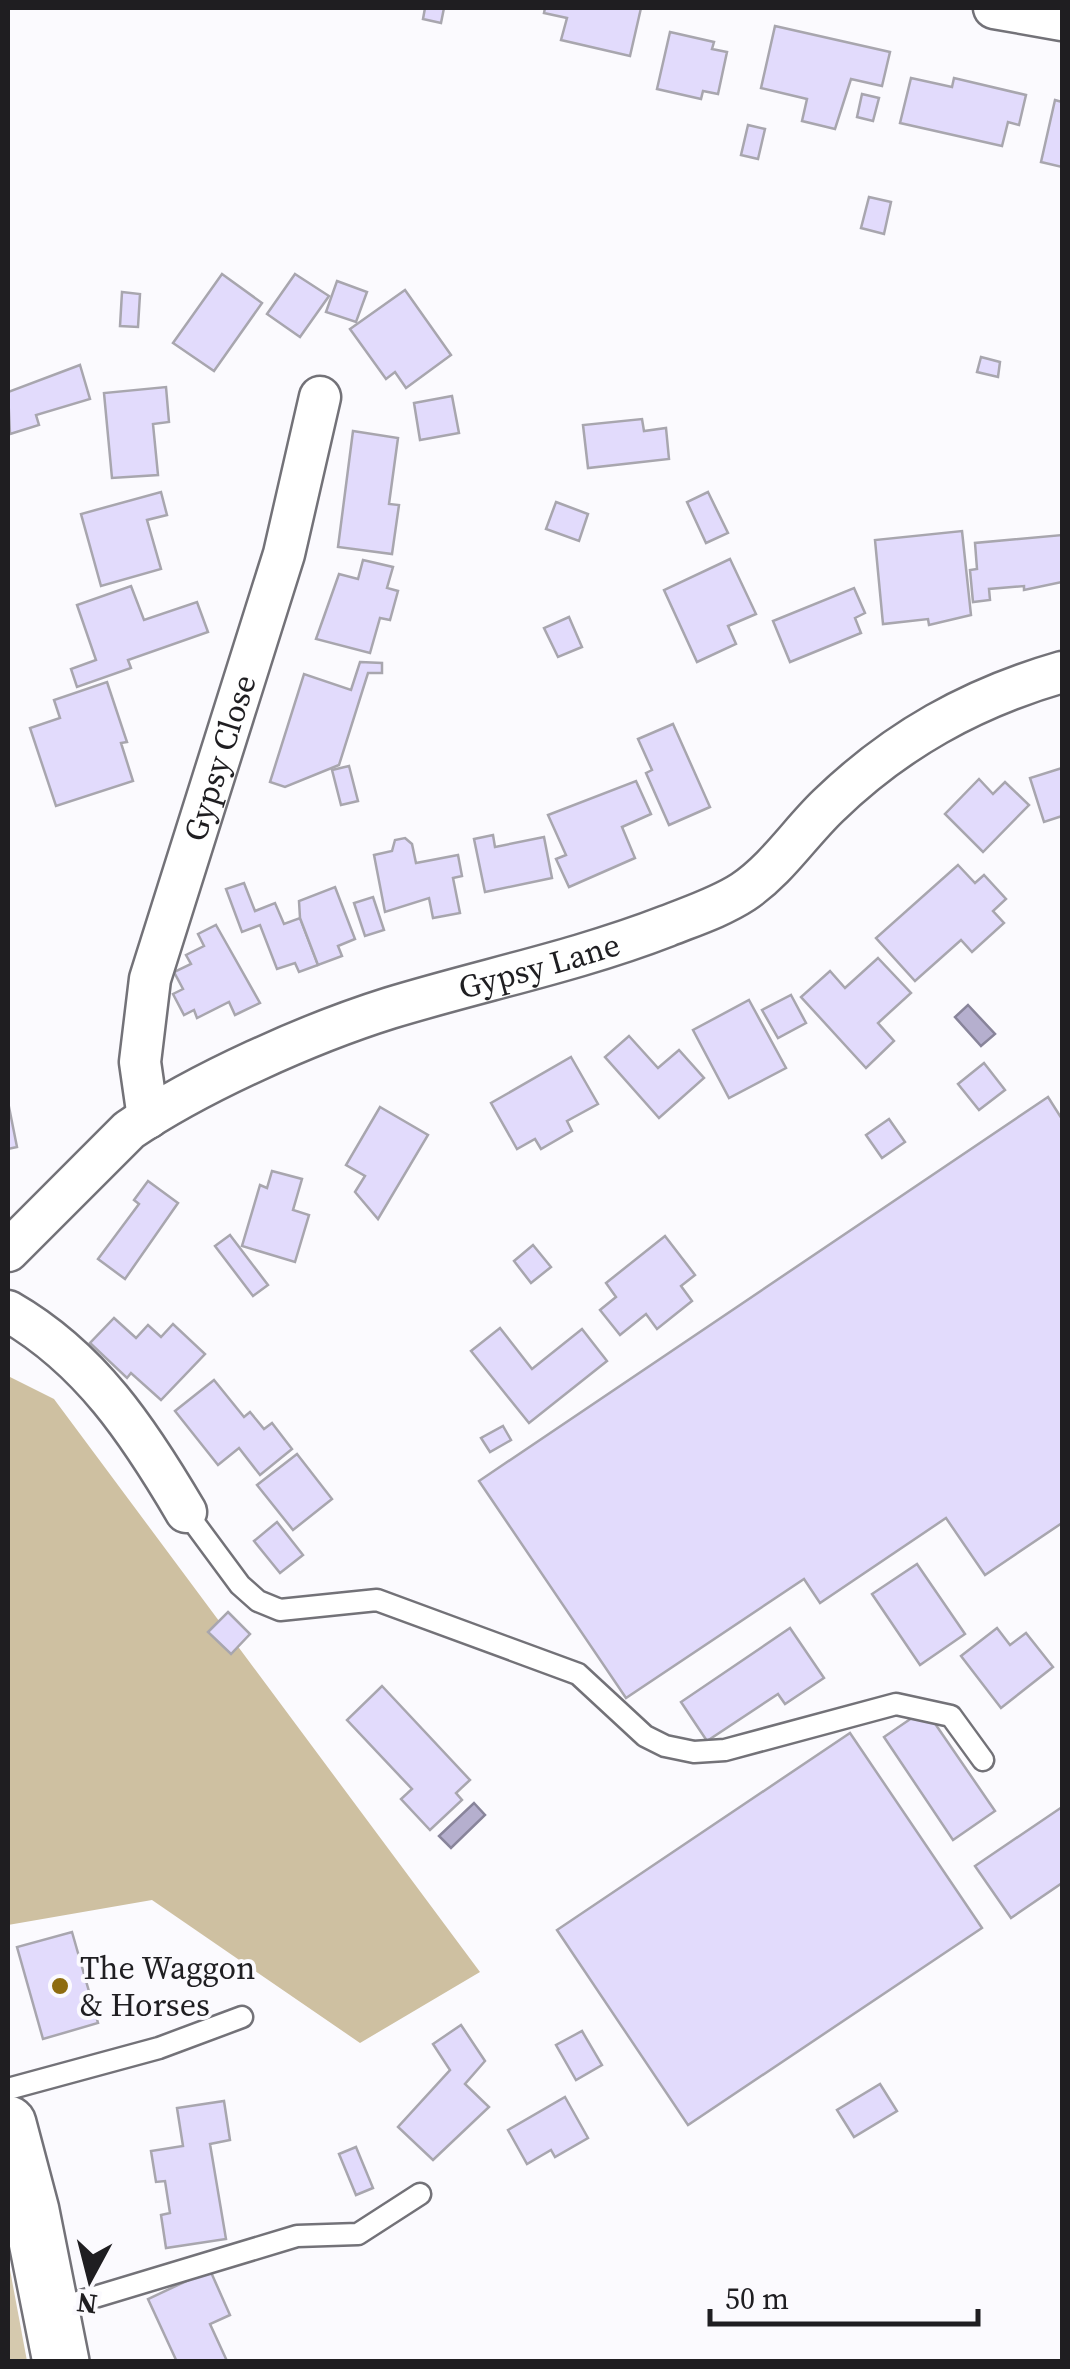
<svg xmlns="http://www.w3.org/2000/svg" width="1070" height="2369" font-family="'Source Serif 4',serif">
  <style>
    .green { fill: #d5c9ae }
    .forest { fill: #cec0a1 }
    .water { fill: #b5afce; stroke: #88849a; stroke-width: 2.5 }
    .building { fill: #e2dbfc; stroke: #a8a6ae; stroke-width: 2.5 }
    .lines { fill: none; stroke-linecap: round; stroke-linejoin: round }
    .lane-casing { stroke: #737278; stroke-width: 25 }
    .street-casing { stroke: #737278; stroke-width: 45 }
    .primary-casing { stroke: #737278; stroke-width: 60 }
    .lane { stroke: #fff; stroke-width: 20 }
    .street { stroke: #fff; stroke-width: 40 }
    .primary { stroke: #fff; stroke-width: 55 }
    .poi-dot { fill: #8e6c10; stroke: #fbfafe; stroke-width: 4 }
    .labels { text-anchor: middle; stroke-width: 8; stroke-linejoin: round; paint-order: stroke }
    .street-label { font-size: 32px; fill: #1f1e21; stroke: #fbfafe }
    .poi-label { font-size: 32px; fill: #1f1e21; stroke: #fbfafe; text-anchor: start }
  </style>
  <rect width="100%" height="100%" fill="#fbfafe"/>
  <polygon class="green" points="8,2259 27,2361 8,2361"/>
  <polygon class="forest" points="8,1376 54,1399 480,1972 360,2043 152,1900 8,1925"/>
  <g class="water">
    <polygon points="968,1005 995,1034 981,1046 955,1017"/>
    <polygon points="474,1803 485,1815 451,1848 439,1836"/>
  </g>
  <g class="building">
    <polygon points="425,8 444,8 441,23 423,19"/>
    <polygon points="545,8 641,8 630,56 561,40 567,18 544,13"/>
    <polygon points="775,26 890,52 882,86 851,79 835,129 802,121 807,99 761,88"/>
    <polygon points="670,32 714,42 712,49 727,52 718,94 703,91 701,99 657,89"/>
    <polygon points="911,78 952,87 954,78 1026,95 1019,125 1008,122 1002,146 900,123"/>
    <polygon points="862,94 879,98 873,121 857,117"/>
    <polygon points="1055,100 1062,102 1062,167 1041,162"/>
    <polygon points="748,125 765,129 758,159 741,155"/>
    <polygon points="869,197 891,202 884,234 861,228"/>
    <polygon points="222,274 262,303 214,371 173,343"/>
    <polygon points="295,274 329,296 300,337 267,314"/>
    <polygon points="337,281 367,292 356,322 326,312"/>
    <polygon points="405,290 451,355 406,388 395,372 386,379 350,329"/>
    <polygon points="122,292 140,294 138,327 120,326"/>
    <polygon points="981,357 1000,362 998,377 977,372"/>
    <polygon points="80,365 90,399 36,415 39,425 10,434 8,392"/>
    <polygon points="166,387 169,422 153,424 158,475 112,478 104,393"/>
    <polygon points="452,396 459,433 420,440 414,403"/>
    <polygon points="642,419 644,431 666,428 669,459 588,468 583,425"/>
    <polygon points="353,431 398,438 389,504 399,505 392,554 338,547"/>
    <polygon points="161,492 167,515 147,520 161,569 101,586 81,514"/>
    <polygon points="708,492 728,533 706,543 687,502"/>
    <polygon points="556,502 588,514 579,541 546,529"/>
    <polygon points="962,531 971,615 929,625 928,619 883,624 875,540"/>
    <polygon points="1062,535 1062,582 1024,590 1024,586 989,589 990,600 973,602 970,570 977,569 975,543"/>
    <polygon points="730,559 756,614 728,626 736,644 697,662 664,590"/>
    <polygon points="363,560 393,567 387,588 398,591 390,620 380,618 370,653 316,639 339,574 358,579"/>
    <polygon points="131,586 144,620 197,602 208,632 128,660 131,668 77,687 71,669 96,660 77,605"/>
    <polygon points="854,588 865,613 855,618 861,633 790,662 773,621"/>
    <polygon points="569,617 582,647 558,657 544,628"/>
    <polygon points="360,662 382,663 382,673 368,673 339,765 285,787 270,782 304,674 351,690"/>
    <polygon points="107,682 127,742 121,743 133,781 56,806 30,728 60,718 54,700"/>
    <polygon points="673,724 710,807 669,825 646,773 652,770 638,739"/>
    <polygon points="349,766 358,801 341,805 332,770"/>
    <polygon points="1062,768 1062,816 1044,822 1030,778"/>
    <polygon points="979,779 993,794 1005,782 1029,805 983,852 945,814"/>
    <polygon points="636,781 651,814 622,827 635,858 569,887 556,859 566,855 548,815"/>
    <polygon points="493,835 495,847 544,837 552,878 485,892 474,839"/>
    <polygon points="405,838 412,844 416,863 458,855 462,876 453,878 460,913 433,918 429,898 385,912 374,855 392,851 395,840"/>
    <polygon points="958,865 975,883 984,875 1006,899 993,911 1004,923 972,952 961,940 915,981 876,938"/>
    <polygon points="244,883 255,911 275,903 284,924 300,918 318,965 299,972 295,963 277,969 260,925 242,932 226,889"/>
    <polygon points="335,887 355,939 338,946 342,956 318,965 300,918 299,901"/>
    <polygon points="373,897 384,930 365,936 354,903"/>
    <polygon points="216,925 260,1003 235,1015 229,1002 197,1018 194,1010 184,1015 173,994 183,989 174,972 191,964 186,955 204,946 198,934"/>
    <polygon points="878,958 911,993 878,1023 894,1041 866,1068 801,997 830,971 845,988"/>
    <polygon points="791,995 806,1023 778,1038 762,1010"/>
    <polygon points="749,1000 786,1068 729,1098 693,1030"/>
    <polygon points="629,1036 658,1068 679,1050 704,1078 659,1118 605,1057"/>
    <polygon points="571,1057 598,1104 567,1121 572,1131 541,1149 535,1139 517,1149 491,1103"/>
    <polygon points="984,1063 1005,1090 979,1110 958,1084"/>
    <polygon points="1048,1097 1062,1119 1062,1523 985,1575 946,1518 820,1603 804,1579 626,1698 479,1481"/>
    <polygon points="8,1102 17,1147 8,1149"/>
    <polygon points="380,1107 428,1135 378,1219 355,1192 365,1176 346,1165"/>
    <polygon points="889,1119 905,1142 882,1158 866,1135"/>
    <polygon points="272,1171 302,1179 293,1210 309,1215 295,1262 242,1246 260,1185 267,1188"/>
    <polygon points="148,1181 178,1203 125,1279 98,1259 139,1204 134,1200"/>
    <polygon points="230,1235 268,1285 253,1296 215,1246"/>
    <polygon points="665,1236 695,1275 681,1286 692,1301 657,1329 646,1314 620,1335 600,1310 616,1297 606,1283"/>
    <polygon points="533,1245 551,1267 531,1283 514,1261"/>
    <polygon points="114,1318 136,1338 148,1325 161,1337 173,1324 205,1354 161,1400 131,1373 127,1378 90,1343"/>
    <polygon points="500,1328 532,1369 582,1329 607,1361 529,1423 471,1351"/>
    <polygon points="214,1380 244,1417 250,1412 264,1429 272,1423 292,1449 260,1475 239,1448 218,1465 175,1411"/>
    <polygon points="503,1426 511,1440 490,1452 481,1438"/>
    <polygon points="297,1454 332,1499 293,1530 257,1485"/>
    <polygon points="277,1522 303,1555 280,1573 254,1541"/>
    <polygon points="917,1564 965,1634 920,1665 872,1594"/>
    <polygon points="228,1612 250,1634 231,1654 208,1632"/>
    <polygon points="790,1628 824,1678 785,1704 778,1694 707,1741 681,1702"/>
    <polygon points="997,1628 1010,1645 1026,1633 1053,1667 1001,1708 961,1656"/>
    <polygon points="382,1686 470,1780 456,1793 462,1800 430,1830 401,1799 412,1789 347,1720"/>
    <polygon points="925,1709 995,1811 953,1840 884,1737"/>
    <polygon points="850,1733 982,1928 688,2125 557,1930"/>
    <polygon points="1062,1807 1062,1883 1011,1918 975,1866"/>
    <polygon points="72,1932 98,2023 43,2039 17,1947"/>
    <polygon points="461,2025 485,2061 465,2084 489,2107 433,2160 398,2127 450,2070 433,2044"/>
    <polygon points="582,2031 602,2065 576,2080 556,2045"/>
    <polygon points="880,2084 897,2111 854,2137 837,2110"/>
    <polygon points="565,2097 588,2138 555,2157 551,2150 527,2164 508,2130"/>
    <polygon points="224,2101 230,2140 210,2144 226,2239 166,2248 161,2215 170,2213 165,2181 156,2182 151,2151 183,2146 177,2108"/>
    <polygon points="356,2147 373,2188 356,2195 339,2154"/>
    <polygon points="210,2270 230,2315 210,2324 227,2361 177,2362 148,2299"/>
  </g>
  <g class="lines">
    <g class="lane-casing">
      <g id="lane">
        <polyline points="186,1512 240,1585 258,1601 280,1610 377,1600 578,1674 645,1736 665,1746 694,1752 725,1750 896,1704 951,1716 983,1760"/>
        <polyline points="8,2089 159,2048 242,2017"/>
        <polyline points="55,2309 297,2236 358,2234 420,2194"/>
      </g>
    </g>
    <g class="street-casing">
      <g id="street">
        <polyline points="994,8 1062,20"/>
        <path id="s1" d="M148,1118L140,1062L150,979L284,554L320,397"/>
        <path id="s2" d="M8,1251L129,1130C198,1083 310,1033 390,1008C482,980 577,961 667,926C692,916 720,907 743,892C777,869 799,834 828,806C896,740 972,698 1062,672"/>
        <path d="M8,1311C90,1358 139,1432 186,1512"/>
      </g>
    </g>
    <g class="primary-casing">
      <polyline id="primary" points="8,2124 31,2211 61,2362"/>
    </g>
    <use href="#lane" class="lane"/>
    <use href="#street" class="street"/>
    <use href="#primary" class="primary"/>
  </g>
  <circle class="poi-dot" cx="60" cy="1986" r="10"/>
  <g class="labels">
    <g class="street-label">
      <text dy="11" stroke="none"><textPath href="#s1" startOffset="372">Gypsy Close</textPath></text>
      <text dy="11" stroke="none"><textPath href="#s2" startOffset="615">Gypsy Lane</textPath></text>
    </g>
    <g class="poi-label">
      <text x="80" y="1979">The Waggon<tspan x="80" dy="37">&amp; Horses</tspan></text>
    </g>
  </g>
  <rect width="1070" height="2369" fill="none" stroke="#1f1e21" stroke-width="20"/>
  <g transform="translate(90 2279) rotate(187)" stroke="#fbfafe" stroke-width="8" paint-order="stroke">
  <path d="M0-8L18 38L0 25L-18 38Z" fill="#1f1e21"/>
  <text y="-15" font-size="28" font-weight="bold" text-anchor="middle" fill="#1f1e21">N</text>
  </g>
  <path d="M710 2309v15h268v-15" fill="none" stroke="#1f1e21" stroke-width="5"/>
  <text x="725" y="2309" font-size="30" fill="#1f1e21" stroke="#fbfafe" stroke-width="8" paint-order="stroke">50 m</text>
</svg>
